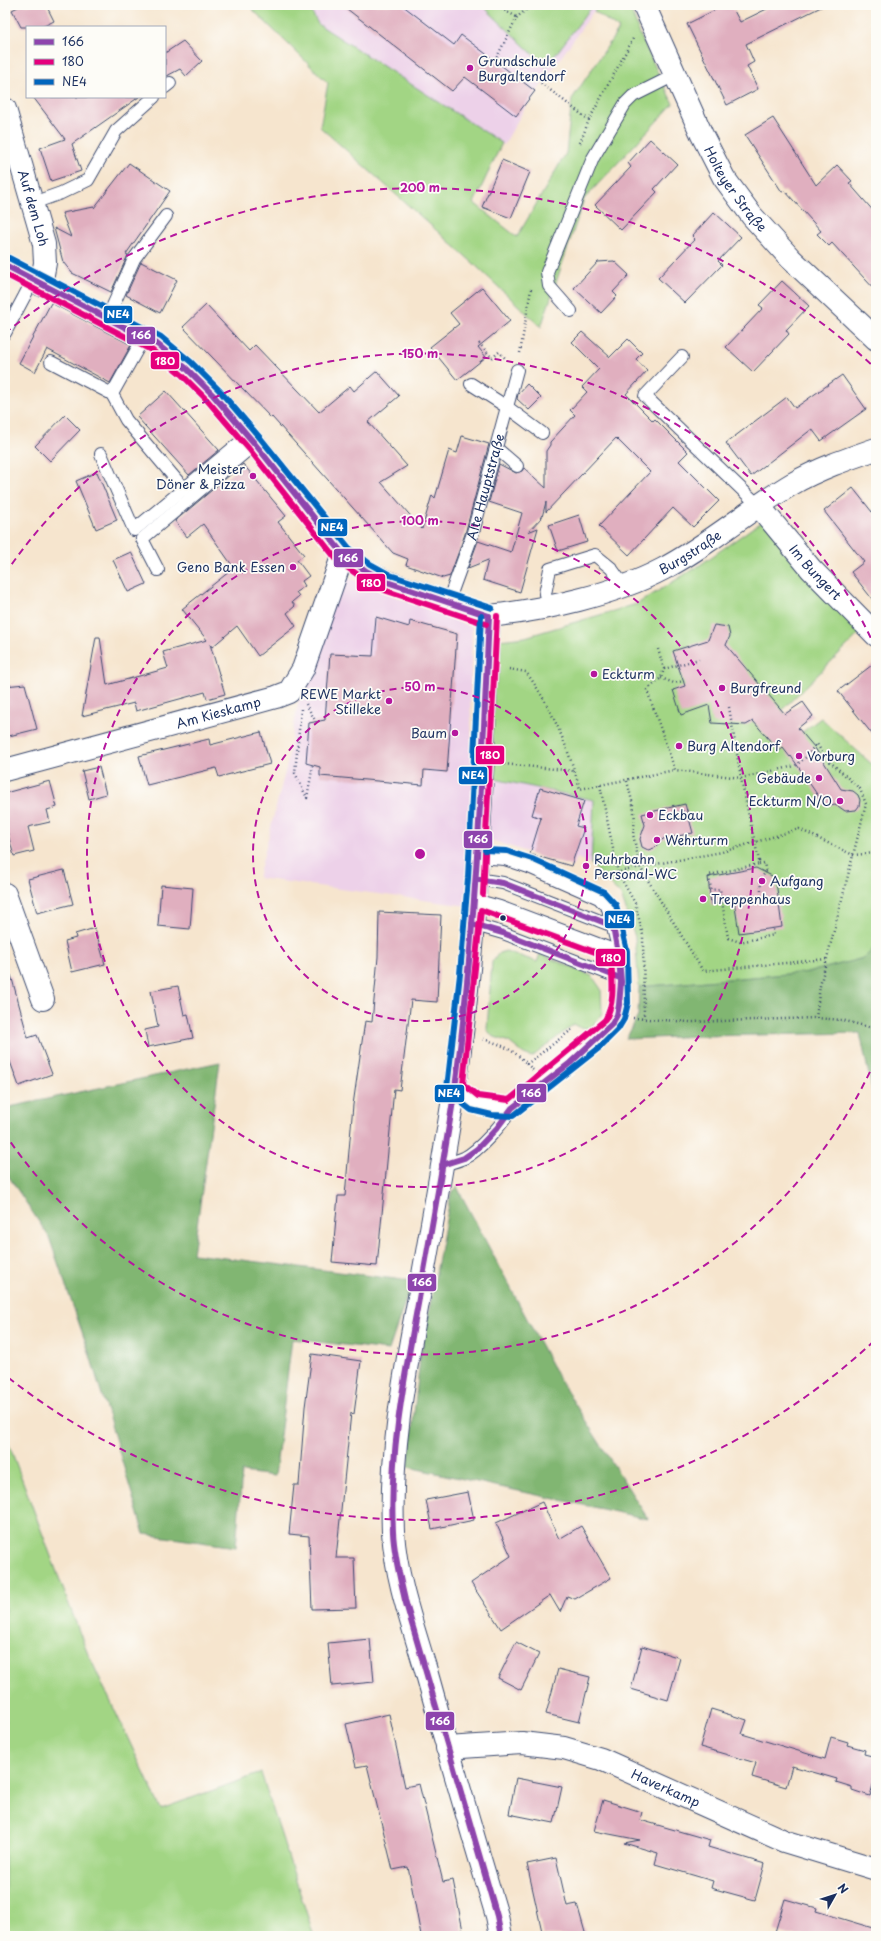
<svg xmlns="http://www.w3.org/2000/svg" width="881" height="1941" font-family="'Playpen Sans',sans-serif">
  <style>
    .built { fill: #edd1e9 }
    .green { fill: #a2d584; stroke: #5e8271 }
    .forest { fill: #81b672; stroke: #4e7268 }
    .building { fill: #e0afbf }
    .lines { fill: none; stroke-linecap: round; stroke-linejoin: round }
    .service-casing { stroke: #3c4a6f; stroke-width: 14 }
    .minor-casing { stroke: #3c4a6f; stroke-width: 24 }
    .secondary-casing { stroke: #3c4a6f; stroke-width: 24 }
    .path { stroke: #3c4a6f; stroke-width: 2.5; stroke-dasharray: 1 3; stroke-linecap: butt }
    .service { stroke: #fff; stroke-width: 12 }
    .minor { stroke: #fff; stroke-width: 22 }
    .secondary { stroke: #fff; stroke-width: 22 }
    .path-bridge { stroke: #3c4a6f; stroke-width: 2.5; stroke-dasharray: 1 3; stroke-linecap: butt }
    .bus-1-casing { stroke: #fdfcf7; stroke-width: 9 }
    .bus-2-casing { stroke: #fdfcf7; stroke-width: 9 }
    .bus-3-casing { stroke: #fdfcf7; stroke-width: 9 }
    .bus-1 { stroke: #8e44ad; stroke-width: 6 }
    .bus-2 { stroke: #e5007d; stroke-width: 6 }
    .bus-3 { stroke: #0065bd; stroke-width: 6 }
    .ring { fill: none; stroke: #b5179e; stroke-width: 2; stroke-dasharray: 7 5 }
    .poi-dot { fill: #b5179e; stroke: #fdfcf7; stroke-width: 1.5 }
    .bus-dot { fill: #1b2f5e; stroke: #fdfcf7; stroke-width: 1.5 }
    .labels { text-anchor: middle; stroke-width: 3.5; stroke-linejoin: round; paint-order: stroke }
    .poi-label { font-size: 13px; fill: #1b2f5e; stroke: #fdfcf7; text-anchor: start }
    .street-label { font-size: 13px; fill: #1b2f5e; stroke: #fdfcf7 }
    .centre { fill: #b5179e; stroke: #fdfcf7; stroke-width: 2 }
    .ring-label { font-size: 12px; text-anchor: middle; font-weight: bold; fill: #b5179e; stroke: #fdfcf7; stroke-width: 3.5; stroke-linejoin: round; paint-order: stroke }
    .line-badge { stroke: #fdfcf7; stroke-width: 1.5 }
    .badge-label { font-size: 11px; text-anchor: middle; font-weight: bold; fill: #fff }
  </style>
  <rect width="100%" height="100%" fill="#fdfcf7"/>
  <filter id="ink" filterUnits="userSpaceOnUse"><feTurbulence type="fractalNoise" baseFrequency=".025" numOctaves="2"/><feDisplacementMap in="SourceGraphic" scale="8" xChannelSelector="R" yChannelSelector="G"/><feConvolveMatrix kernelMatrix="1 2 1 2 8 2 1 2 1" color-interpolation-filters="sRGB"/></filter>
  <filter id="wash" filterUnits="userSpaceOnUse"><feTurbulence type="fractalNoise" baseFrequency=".012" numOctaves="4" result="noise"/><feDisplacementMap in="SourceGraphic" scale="16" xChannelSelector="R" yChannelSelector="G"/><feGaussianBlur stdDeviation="0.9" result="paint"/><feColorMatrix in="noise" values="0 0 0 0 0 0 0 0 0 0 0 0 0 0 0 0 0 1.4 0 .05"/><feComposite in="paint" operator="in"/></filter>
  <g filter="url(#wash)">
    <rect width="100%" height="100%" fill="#f6e5ce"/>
    <g class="built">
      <polygon points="308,5 598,5 523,111 504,145 318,24"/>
      <polygon points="343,576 472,627 470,695 475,826 468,906 258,878 287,764 304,670"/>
      <polygon points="485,777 595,800 591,864 577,858 572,867 482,837"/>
    </g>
    <g class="green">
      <polygon points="248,5 308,5 318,24 502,143 474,203 517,237 566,153 572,99 619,29 594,11 598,5 629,5 641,37 673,104 584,199 541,327 472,262 320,127 328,83"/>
      <polygon points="482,5 593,5 546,67"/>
      <polygon points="765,519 865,628 782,710 801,733 821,718 876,768 876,946 864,958 810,972 639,987 635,937 621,895 591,864 594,800 485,777 491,641 525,637 637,604 700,565"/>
      <polygon points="506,951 537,962 540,954 592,976 601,989 602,1013 591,1028 581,1028 574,1024 532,1057 524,1054 509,1042 492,1036 487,1029 492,962 499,953"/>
      <polygon points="5,1434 85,1647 161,1809 261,1773 314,1936 5,1936"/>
    </g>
    <g class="forest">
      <polygon points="876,946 876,1108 860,1033 703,1036 626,1039 638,1016 639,987 810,972 864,958"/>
      <polygon points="220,1062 193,1254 412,1281 389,1350 292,1339 275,1476 242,1472 236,1547 144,1534 89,1352 49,1237 5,1171 5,1108"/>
      <polygon points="457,1187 559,1379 648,1519 408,1467 420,1359 451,1193"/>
    </g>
    <g id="blocks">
      <g class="building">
        <polygon points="22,5 46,5 54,21 42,27 21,27 12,10"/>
        <polygon points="342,5 402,5 454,45 461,35 535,91 516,116 465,77 452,91"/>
        <polygon points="725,5 731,5 740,22 775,5 825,5 746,44 754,62 747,66 758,89 727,105 687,24"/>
        <polygon points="183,41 202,61 186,76 180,69 165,77 165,53"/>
        <polygon points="33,97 139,97 72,144 81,171 51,181 40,148 65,139"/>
        <polygon points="773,118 816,185 837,165 852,181 849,183 876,214 876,291 832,243 829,246 817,234 821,231 785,191 782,192 745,135"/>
        <polygon points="650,139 677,164 654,189 657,192 621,230 595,205 631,167 628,163"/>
        <polygon points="502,160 530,172 511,218 482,207"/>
        <polygon points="129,163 170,191 126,254 128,255 111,292 72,273 63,262 54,228 71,237 62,213 94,207 94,208"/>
        <polygon points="714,212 741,237 718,261 722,265 685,303 658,278 695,239 692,236"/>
        <polygon points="614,261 629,275 613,292 617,296 601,313 574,288 598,262"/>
        <polygon points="141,262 177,280 160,313 126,295"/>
        <polygon points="782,281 809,306 786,330 789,334 753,372 726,347 763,308 759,305"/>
        <polygon points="482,287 510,321 478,347 486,357 457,380 430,347 459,324 450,313"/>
        <polygon points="51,303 131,345 110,383 47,349 35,372 19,363"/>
        <polygon points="206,305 249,351 255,345 319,412 350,386 354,391 377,371 399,396 368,422 407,466 381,482 422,529 432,495 435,498 449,450 457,453 462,436 489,444 465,534 450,576 443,578 406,565 408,559 393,553 272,417 271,418 183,327"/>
        <polygon points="582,332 610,357 628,339 642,353 636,359 647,371 626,394 653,421 655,419 688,452 679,461 719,501 693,527 673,508 629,555 599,526 650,472 616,438 546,512 546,502 542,517 528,532 538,528 520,592 483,580 488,560 468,568 478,541 511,552 522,513 489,502 499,464 516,473 522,471 524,468 546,488 546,451 550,445 550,442 575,415 570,410 587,392 582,387 599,369 572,342"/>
        <polygon points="842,375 866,409 821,441 812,429 751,476 726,443 787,397 795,408"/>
        <polygon points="527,384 541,398 529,410 517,399 518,394"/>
        <polygon points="166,391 219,450 189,475 137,417"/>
        <polygon points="65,415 80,430 50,461 35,446"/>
        <polygon points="243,464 286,516 278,522 304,555 297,560 309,576 302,581 305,586 296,592 299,596 292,602 295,606 287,613 296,626 258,656 237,626 212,647 210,644 225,694 207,699 205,692 136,711 134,703 82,716 96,637 100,637 107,685 168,668 163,652 207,640 182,609 234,568 203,524 187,537 175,521"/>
        <polygon points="97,472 117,520 96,529 76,481"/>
        <polygon points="853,488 876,517 876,604 851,572 864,562 824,511"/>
        <polygon points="579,515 587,542 558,551 549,525"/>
        <polygon points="131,552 146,584 128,592 113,560"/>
        <polygon points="376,617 409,627 410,621 457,634 447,772 424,770 423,785 320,776 320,767 306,763 309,723 325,720 330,654 373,656"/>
        <polygon points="714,625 728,627 730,636 726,645 785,714 803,702 813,716 798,728 815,748 841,789 853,791 858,795 860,800 859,806 856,810 845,811 835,804 825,806 791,756 790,757 783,748 779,751 753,721 746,725 712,723 709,705 681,715 673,690 685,686 673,651 708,640"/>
        <polygon points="876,662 876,739 838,691"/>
        <polygon points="25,684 37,729 5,737 5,686"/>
        <polygon points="261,732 270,764 219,777 216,768 147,785 139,756 209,739 210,745"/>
        <polygon points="99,767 106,794 89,799 82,771"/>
        <polygon points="50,781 57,807 47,810 50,822 28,827 34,851 14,856 5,824 5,793"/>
        <polygon points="540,788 584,801 576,826 584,828 571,866 530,854 541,818 532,815"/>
        <polygon points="685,804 693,833 663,839 654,848 648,850 642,847 640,839 645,825 642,814"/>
        <polygon points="756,868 774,877 776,881 782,927 739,933 734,900 711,905 708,877"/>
        <polygon points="64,870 73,904 37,913 28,879"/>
        <polygon points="161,885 193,888 190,929 158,926"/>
        <polygon points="379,912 441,915 437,1002 411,1000 400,1090 394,1089 377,1266 332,1262 338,1196 345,1196 353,1105 365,1021 372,1022 378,957"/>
        <polygon points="95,928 105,964 72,972 65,941 76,938 75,934"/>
        <polygon points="11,975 28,1038 37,1035 52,1074 19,1086 5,1048 5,976"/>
        <polygon points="178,986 184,1015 188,1014 193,1038 148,1047 145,1030 158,1027 151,991"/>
        <polygon points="312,1354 361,1361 354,1414 351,1413 336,1558 354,1558 356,1608 312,1609 309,1536 289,1534 294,1485 299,1485 305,1407"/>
        <polygon points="468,1492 474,1520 432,1529 426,1500"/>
        <polygon points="542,1502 559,1539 581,1526 611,1578 575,1599 567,1596 560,1612 550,1595 501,1629 471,1583 511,1556 496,1523"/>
        <polygon points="370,1639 374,1682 332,1686 328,1643"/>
        <polygon points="516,1642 539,1654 521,1690 498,1678"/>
        <polygon points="642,1646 680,1658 668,1700 631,1689"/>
        <polygon points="558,1669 590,1677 579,1722 546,1714"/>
        <polygon points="711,1709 747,1720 742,1734 825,1759 831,1737 848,1742 847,1745 865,1750 864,1754 876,1757 876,1774 870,1796 852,1790 852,1787 836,1782 837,1779 792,1766 786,1787 752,1777 756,1763 700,1747"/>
        <polygon points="389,1714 405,1787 419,1784 443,1882 453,1880 464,1936 421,1936 408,1867 393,1870 367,1765 356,1767 346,1724"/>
        <polygon points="516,1778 562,1787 554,1823 509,1814"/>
        <polygon points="603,1800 642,1812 640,1820 710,1840 708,1847 765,1864 755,1900 711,1888 713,1881 655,1864 658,1853 624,1843 640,1840 594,1831"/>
        <polygon points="556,1858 567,1906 577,1904 586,1936 543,1936 527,1864"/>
        <polygon points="785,1899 817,1908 816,1911 876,1929 876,1936 788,1936 775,1932"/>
      </g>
    </g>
  </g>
  <g filter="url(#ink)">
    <use href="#blocks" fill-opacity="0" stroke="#3c4a6f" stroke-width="1"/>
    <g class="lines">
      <g class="service-casing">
        <g id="service">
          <polyline points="165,87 170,83"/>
          <polyline points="33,203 61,193 88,180 116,131 154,97"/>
          <polyline points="571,311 549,286 547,272 593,158 625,104 633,96 675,75"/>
          <polyline points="107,319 134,259 166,216"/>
          <polyline points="5,333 33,280"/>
          <polyline points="144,337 112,394 126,420 184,489"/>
          <polyline points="682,357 645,396 759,506"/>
          <polyline points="51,362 112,394"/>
          <polyline points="471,384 507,407 542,433"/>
          <polyline points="496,448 517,466"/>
          <polyline points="101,454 134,530 248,436"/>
          <polyline points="158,570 142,539 255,444"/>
          <path id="s1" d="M448,602L472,536L517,370"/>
          <polyline points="548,607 545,594 550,569 595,555 611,568 624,586"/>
          <polyline points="476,879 503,883 613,926"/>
          <polyline points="475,900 500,907 619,952"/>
          <polyline points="472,924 503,933 620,978"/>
          <polyline points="455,1087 474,1103 494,1107 512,1108"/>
          <path d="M442,1165C449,1163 457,1161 464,1158C479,1151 504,1122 512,1108L594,1042L611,1025L617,1016L620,1002L619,952L608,908L599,898L529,867L505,859L478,857"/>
        </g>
      </g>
      <g class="minor-casing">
        <g id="minor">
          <path id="s2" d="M644,5L702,135L724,178L752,216L791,259L876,339"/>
          <path id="s3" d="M5,109L44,244L45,263L41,285"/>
          <path id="s4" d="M759,506L811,569L876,635"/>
          <path id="s5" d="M489,616C544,610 614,595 663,569C709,545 748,510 792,484C818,469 847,459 876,449"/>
          <path id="s6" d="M5,770L276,697L289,692L303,669L343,554"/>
          <polyline points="5,894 43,999"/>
          <path id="s7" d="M447,1748L522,1743L564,1748L601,1759L784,1841L876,1869"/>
        </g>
      </g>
      <g class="secondary-casing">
        <path id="secondary" d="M5,265L157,344L186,368L213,395L255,444L343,554L366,571L387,582L489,616C482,775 478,935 454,1092C443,1164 430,1236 417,1308C403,1382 390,1456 393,1532C396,1578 412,1623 425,1667C448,1750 472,1833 497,1916L501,1936"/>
      </g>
      <g class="path">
        <polyline points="494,5 517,17"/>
        <polyline points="495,61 517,17 532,5"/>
        <polyline points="541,83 589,120"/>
        <polyline points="580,143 589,120 634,37"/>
        <polyline points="479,343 492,358 499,352 505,358"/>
        <polyline points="520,353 531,289"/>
        <polyline points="658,649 664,669 661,678 647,690 675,770 741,778 750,821"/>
        <path d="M509,669L526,672C552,707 568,748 580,789L675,770"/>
        <polyline points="664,669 699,659"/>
        <polyline points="609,676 613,678"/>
        <polyline points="661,678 674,683 684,681"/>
        <polyline points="306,704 316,722"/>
        <polyline points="729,707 741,778 795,766 810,754 810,751 817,744 823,754"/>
        <polyline points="301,709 295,773 307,798 313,765"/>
        <polyline points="504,764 575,771"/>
        <polyline points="627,781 633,805 635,820 633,834 640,867 703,971 827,959"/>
        <polyline points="600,785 618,873 635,903 643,935 644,1018"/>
        <polyline points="673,805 675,813 688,810"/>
        <polyline points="759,861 759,864 709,875 711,890 720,889 728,938 740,942 774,935 773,929"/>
        <polyline points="759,864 764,863 766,872"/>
        <polyline points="597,878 640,867 722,852 799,829 853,855 876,853"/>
        <polyline points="761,890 760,879 766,872 769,874"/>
        <polyline points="633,1018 690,1022 816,1018 842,1020 876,1029"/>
        <polyline points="816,1018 820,986 866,804 860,789 826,758"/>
        <path d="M483,1039C501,1044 514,1050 527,1064"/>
        <polyline points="533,1070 527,1064 574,1028"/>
      </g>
      <use href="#service" class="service"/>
      <use href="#minor" class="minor"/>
      <use href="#secondary" class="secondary"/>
      <polyline class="path-bridge" points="750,821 759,861"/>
      <g class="bus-1-casing">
        <g id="bus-1">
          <polyline points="5,265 157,344 186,368 213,395 255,444 343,554 366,571 387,582 489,616"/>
          <path d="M489,616C482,774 476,931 455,1088C444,1160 431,1232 418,1304C404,1379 389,1455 393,1532C394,1555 400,1578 405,1600L497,1916L501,1936"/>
          <polyline points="472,924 503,933 620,978"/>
          <polyline points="442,1165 464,1158 477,1149 497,1128 512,1108 570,1063 612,1024 617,1015 619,1005 621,982 619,959 613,926 503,883 476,879"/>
        </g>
      </g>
      <g class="bus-2-casing">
        <g id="bus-2">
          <polyline points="5,274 153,351 181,374 207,400 249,449 337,560 361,577 384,590 486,624"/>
          <polyline points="483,894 497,616"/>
          <path d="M481,910L611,958C612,978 616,1002 605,1020L509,1100L478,1096L463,1084Z"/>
        </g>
      </g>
      <g class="bus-3-casing">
        <g id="bus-3">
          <polyline points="9,258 161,337 191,362 219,390 261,439 349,548 370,564 390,575 492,608"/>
          <polyline points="481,616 468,878 460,974 447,1088 449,1093 471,1110 492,1115 513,1116 599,1048 618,1029 624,1019 628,1003 627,951 616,905 604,892 532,859 507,851 485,850"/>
        </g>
      </g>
      <use href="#bus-1" class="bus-1"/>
      <use href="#bus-2" class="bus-2"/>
      <use href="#bus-3" class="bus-3"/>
    </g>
  </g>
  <g class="ring">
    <circle cx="420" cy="854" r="167"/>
    <circle cx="420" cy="854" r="333"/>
    <path d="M875 1061A500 500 0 0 1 5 1134M5 574A500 500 0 0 1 875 647"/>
    <path d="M874 1341A666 666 0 0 1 5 1375M5 333A666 666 0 0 1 874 367"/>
  </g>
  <g class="poi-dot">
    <circle cx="470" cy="68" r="4"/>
    <circle cx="253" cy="476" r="4"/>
    <circle cx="293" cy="567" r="4"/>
    <circle cx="594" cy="674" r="4"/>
    <circle cx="722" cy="688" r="4"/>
    <circle cx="389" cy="701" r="4"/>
    <circle cx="455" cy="733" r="4"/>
    <circle cx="679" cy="746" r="4"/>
    <circle cx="799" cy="756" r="4"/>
    <circle cx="819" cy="778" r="4"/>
    <circle cx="840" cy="801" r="4"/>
    <circle cx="650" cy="815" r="4"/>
    <circle cx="657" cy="840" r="4"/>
    <circle cx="586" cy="866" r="4"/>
    <circle cx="762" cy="881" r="4"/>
    <circle cx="703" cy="899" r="4"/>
  </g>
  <circle class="bus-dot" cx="503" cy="918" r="3.5"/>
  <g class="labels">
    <g class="poi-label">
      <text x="478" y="66">Grundschule<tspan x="478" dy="15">Burgaltendorf</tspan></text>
      <text x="245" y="474" text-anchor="end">Meister<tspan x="245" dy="15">Döner &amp; Pizza</tspan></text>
      <text x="285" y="572" text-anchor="end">Geno Bank Essen</text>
      <text x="602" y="679">Eckturm</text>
      <text x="730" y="693">Burgfreund</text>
      <text x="381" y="699" text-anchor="end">REWE Markt<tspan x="381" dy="15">Stilleke</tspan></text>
      <text x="447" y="738" text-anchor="end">Baum</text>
      <text x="687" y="751">Burg Altendorf</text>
      <text x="807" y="761">Vorburg</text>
      <text x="811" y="783" text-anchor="end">Gebäude</text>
      <text x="832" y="806" text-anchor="end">Eckturm N/O</text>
      <text x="658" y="820">Eckbau</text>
      <text x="665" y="845">Wehrturm</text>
      <text x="594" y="864">Ruhrbahn<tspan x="594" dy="15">Personal-WC</tspan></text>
      <text x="770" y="886">Aufgang</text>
      <text x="711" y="904">Treppenhaus</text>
    </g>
    <g class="street-label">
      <text dy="5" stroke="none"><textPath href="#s2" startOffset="206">Holteyer Straße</textPath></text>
      <text dy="5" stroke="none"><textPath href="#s3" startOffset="103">Auf dem Loh</textPath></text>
      <text dy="5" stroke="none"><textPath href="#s1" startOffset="121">Alte Hauptstraße</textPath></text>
      <text dy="5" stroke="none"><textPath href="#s5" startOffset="213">Burgstraße</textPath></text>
      <text dy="5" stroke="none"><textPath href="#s4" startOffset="87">Im Bungert</textPath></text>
      <text dy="5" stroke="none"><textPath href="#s6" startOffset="221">Am Kieskamp</textPath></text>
      <text dy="5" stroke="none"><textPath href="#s7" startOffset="227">Haverkamp</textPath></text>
    </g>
  </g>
  <circle cx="420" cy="854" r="6" class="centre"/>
  <g class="ring-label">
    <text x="420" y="192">200 m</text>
    <text x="420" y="358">150 m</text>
    <text x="420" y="525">100 m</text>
    <text x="420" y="691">50 m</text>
  </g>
  <g class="line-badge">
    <rect x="103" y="305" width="30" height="19" rx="4" fill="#0065bd"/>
    <rect x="126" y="326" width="30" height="19" rx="4" fill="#8e44ad"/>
    <rect x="150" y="351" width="30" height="19" rx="4" fill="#e5007d"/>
    <rect x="317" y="518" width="31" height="19" rx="4" fill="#0065bd"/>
    <rect x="333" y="548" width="31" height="20" rx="4" fill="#8e44ad"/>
    <rect x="356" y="573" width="30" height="19" rx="4" fill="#e5007d"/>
    <rect x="475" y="745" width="30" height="20" rx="4" fill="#e5007d"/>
    <rect x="458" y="766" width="30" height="19" rx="4" fill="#0065bd"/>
    <rect x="463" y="830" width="30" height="19" rx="4" fill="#8e44ad"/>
    <rect x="604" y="910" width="31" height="19" rx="4" fill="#0065bd"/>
    <rect x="595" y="948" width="31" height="19" rx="4" fill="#e5007d"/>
    <rect x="516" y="1083" width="31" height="20" rx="4" fill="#8e44ad"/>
    <rect x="434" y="1084" width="31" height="19" rx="4" fill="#0065bd"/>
    <rect x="407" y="1273" width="30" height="19" rx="4" fill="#8e44ad"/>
    <rect x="425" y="1711" width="30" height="20" rx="4" fill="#8e44ad"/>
  </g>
  <g class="badge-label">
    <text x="118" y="318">NE4</text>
    <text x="141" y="339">166</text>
    <text x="165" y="365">180</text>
    <text x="332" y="531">NE4</text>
    <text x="348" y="562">166</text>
    <text x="371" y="587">180</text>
    <text x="490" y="759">180</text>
    <text x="473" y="779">NE4</text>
    <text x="478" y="843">166</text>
    <text x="619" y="923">NE4</text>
    <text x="611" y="962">180</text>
    <text x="531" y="1097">166</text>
    <text x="449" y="1097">NE4</text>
    <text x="422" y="1286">166</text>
    <text x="440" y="1725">166</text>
  </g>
  <rect width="881" height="1941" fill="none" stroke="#fdfcf7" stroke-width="20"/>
  <rect x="26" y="26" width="140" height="72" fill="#fdfcf7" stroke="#a3aaba"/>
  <rect x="34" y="39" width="20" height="6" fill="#8e44ad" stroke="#a3aaba"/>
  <text x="62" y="46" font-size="12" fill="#1b2f5e">166</text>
  <rect x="34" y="59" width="20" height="6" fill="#e5007d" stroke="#a3aaba"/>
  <text x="62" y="66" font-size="12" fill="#1b2f5e">180</text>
  <rect x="34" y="79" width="20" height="6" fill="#0065bd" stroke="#a3aaba"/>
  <text x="62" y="86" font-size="12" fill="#1b2f5e">NE4</text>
  <g transform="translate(835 1895) rotate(51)" stroke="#fdfcf7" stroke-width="3" paint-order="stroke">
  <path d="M0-3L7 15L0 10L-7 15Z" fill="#1b2f5e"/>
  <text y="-6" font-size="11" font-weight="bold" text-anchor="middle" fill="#1b2f5e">N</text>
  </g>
</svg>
